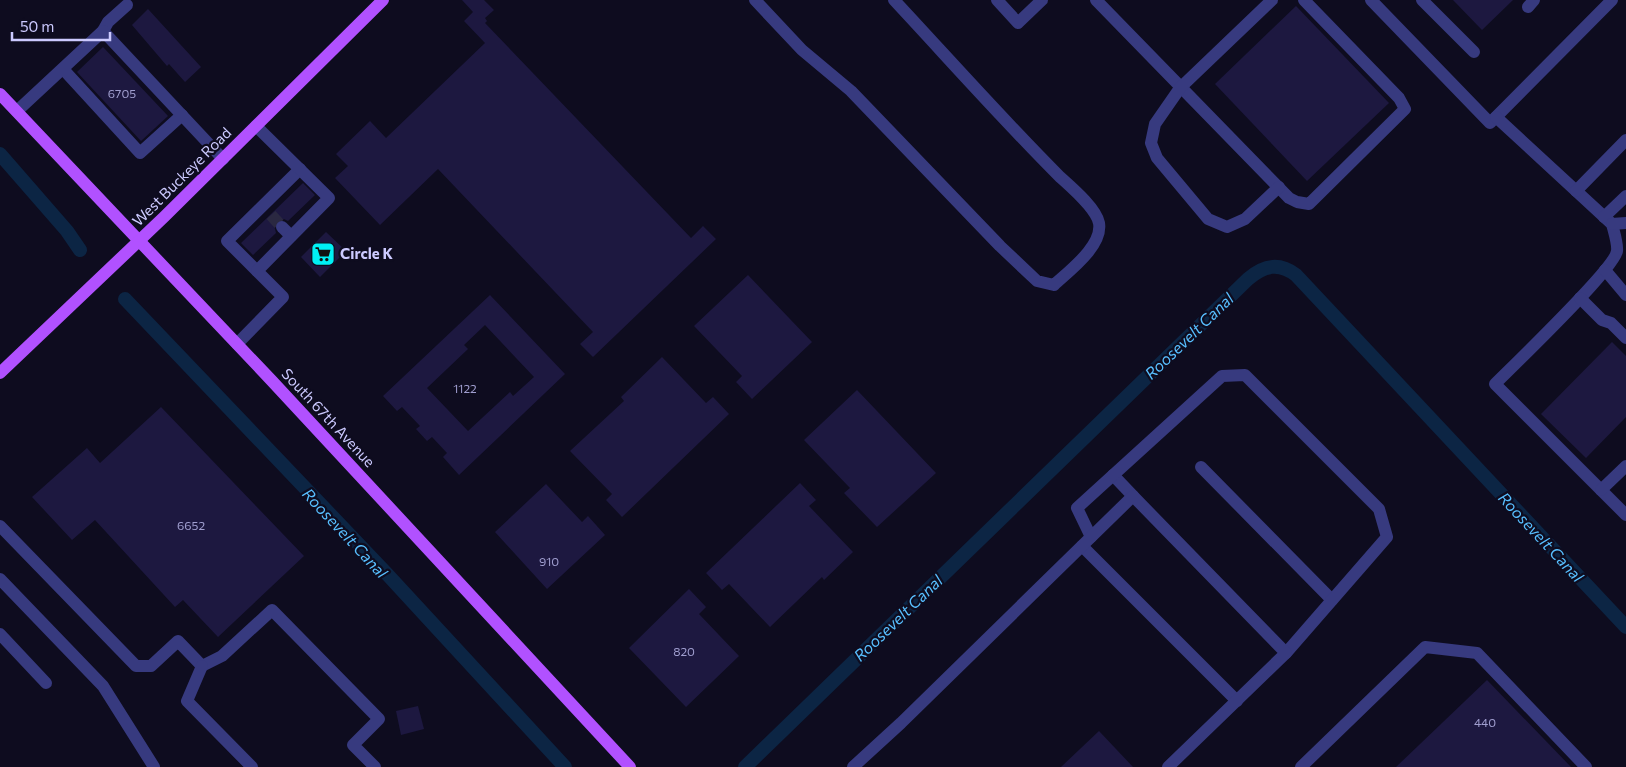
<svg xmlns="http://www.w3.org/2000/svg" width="1626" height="767" font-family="Commissioner,sans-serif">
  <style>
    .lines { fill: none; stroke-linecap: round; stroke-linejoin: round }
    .canal { stroke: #0c2544; stroke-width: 14 }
    .building { fill: #1d1840; fill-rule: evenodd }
    .minor-tunnel { stroke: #2a2841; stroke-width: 12; stroke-dasharray: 12 6; stroke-linecap: butt }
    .minor { stroke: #373a7f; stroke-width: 12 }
    .major { stroke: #b151ff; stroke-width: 12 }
    .labels { text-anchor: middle; stroke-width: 4.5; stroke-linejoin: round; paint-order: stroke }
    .number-label { font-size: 12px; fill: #a09ecf }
    .street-label { font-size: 15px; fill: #cccaff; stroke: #0e0c1f }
    .poi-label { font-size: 15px; font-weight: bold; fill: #cccaff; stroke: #0e0c1f; text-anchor: start }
    .water-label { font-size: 16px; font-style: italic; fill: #58bfff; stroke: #0e0c1f }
  </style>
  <rect width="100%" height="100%" fill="#0e0c1f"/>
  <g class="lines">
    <g class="canal">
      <polyline points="0,154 67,231 80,250"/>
      <polyline points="125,299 387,574 565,767"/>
      <path d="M745,767L1248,279C1264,265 1279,262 1296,275L1626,627"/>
    </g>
  </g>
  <g class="building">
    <polygon points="462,0 484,0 494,10 485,18 487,21 485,23 691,238 703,226 716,239 593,357 580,344 593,332 438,169 380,225 335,178 348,166 336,154 370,121 386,138 485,43 464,21 473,12"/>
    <polygon points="1453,0 1513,0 1482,30"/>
    <polygon points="1296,6 1389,103 1307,181 1215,84"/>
    <polygon points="148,9 201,67 185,82 169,64 167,66 132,25"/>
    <polygon points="103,47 168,116 141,141 77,72"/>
    <polygon points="303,183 315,195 288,221 284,219 277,221 274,225 276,233 253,255 241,243"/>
    <polygon points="326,232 346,251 320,277 301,257"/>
    <polygon points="748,275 812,342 752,399 736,382 742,376 694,326"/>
    <path d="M490,295L565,374L459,475L443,457L447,453L432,437L427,441L416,429L420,426L402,407L397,411L383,396ZM485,325L534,377L513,396L510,392L468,431L427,388L468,349L464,345Z"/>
    <polygon points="1612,342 1626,356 1626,417 1586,458 1541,414"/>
    <polygon points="662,357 706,403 713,397 729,414 622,517 606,500 612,494 570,451 624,401 621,397"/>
    <polygon points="857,390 936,473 877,527 844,493 850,488 804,440"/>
    <polygon points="161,407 304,556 218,637 183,600 175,607 95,520 72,540 32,497 87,448 100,463"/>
    <polygon points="800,483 816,500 809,506 853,552 824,580 822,577 770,627 729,584 722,590 706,573"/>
    <polygon points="546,484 582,522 588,516 605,535 547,589 495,532"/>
    <polygon points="689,589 706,607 699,614 739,656 686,707 629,648"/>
    <polygon points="1487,680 1571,767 1396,767"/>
    <polygon points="418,706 424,729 401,735 396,711"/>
    <polygon points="1099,731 1133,767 1061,767"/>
  </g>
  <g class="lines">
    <polyline class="minor-tunnel" points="271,215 282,227"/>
    <g class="minor">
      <path d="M755,0L802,50L851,91L1000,246L1037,281L1054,285C1069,271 1103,246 1099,223C1096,208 1071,187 1060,177C1003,120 949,59 894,0"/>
      <polyline points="997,0 1018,23 1042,0"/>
      <polyline points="1096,0 1289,198 1297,202 1309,204 1405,109 1399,98 1304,0"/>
      <polyline points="1272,0 1180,88 1155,124 1151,143 1157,158 1208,219 1227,227 1245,219 1279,187"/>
      <polyline points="1371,0 1490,123 1612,0"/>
      <polyline points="1422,0 1474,52"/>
      <polyline points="1528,7 1534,0"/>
      <polyline points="103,31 108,22 127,5"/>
      <polyline points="63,69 140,153 182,115"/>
      <polyline points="17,111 103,31 223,159"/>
      <path d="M1496,117L1612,224C1614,232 1618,244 1617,251C1615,268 1514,365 1495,384L1626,515"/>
      <polyline points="1576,191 1626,140"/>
      <polyline points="1604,217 1626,196"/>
      <polyline points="1612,224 1626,223"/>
      <polyline points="282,227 291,236"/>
      <polyline points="1605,270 1626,295"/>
      <polyline points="257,271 227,241 300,169"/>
      <polyline points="1580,298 1602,320 1611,323 1626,338"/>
      <polyline points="237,344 283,297 257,271 329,198 256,126"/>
      <polyline points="1201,467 1332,600"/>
      <polyline points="1113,475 1133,496"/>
      <polyline points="1601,490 1626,466"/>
      <polyline points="0,526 136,666 151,666 178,641 202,666 222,656 272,610 379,719 353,745 375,767"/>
      <polyline points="1091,537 1077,508 1222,376 1245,375 1379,509 1387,537 1286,653"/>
      <polyline points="1082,546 1237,701"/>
      <polyline points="0,579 103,686 154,767"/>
      <polyline points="0,634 46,683"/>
      <polyline points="202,666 187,701 252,767"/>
      <polyline points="853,767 901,723 1133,496 1286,653 1168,767"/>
      <polyline points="1301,767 1425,647 1477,653 1586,767"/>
    </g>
    <g class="major">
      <polyline points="0,94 272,381 630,767"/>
      <polyline points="0,373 164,217 383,0"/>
    </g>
  </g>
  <defs>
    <g id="supermarket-square" transform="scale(1.25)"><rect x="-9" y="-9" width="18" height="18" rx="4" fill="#00f0f5" stroke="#0e0c1f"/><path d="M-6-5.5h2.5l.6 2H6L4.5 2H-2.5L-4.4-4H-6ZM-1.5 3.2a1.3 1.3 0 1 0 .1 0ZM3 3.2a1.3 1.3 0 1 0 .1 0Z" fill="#111"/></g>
  </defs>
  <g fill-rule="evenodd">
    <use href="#supermarket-square" x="323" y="254"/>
  </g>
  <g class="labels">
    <g class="number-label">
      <text x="122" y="98">6705</text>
      <text x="465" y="393">1122</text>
      <text x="191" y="530">6652</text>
      <text x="549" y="566">910</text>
      <text x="684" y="656">820</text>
      <text x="1485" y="727">440</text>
    </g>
    <g class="street-label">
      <text transform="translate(182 177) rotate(-45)" y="5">West Buckeye Road</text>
      <text transform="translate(328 418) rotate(47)" y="5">South 67th Avenue</text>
    </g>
    <g class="poi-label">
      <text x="340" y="259">Circle K</text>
    </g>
    <g class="water-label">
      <text transform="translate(1189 336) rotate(-44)" y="6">Roosevelt Canal</text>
      <text transform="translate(345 533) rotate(47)" y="6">Roosevelt Canal</text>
      <text transform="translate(1541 537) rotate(47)" y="6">Roosevelt Canal</text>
      <text transform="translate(898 618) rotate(-44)" y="6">Roosevelt Canal</text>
    </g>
  </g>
  <path d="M12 32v8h98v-8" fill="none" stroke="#cccaff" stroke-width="2.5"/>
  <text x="20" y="32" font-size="15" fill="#cccaff" stroke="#0e0c1f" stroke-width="4" paint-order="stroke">50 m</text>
</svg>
